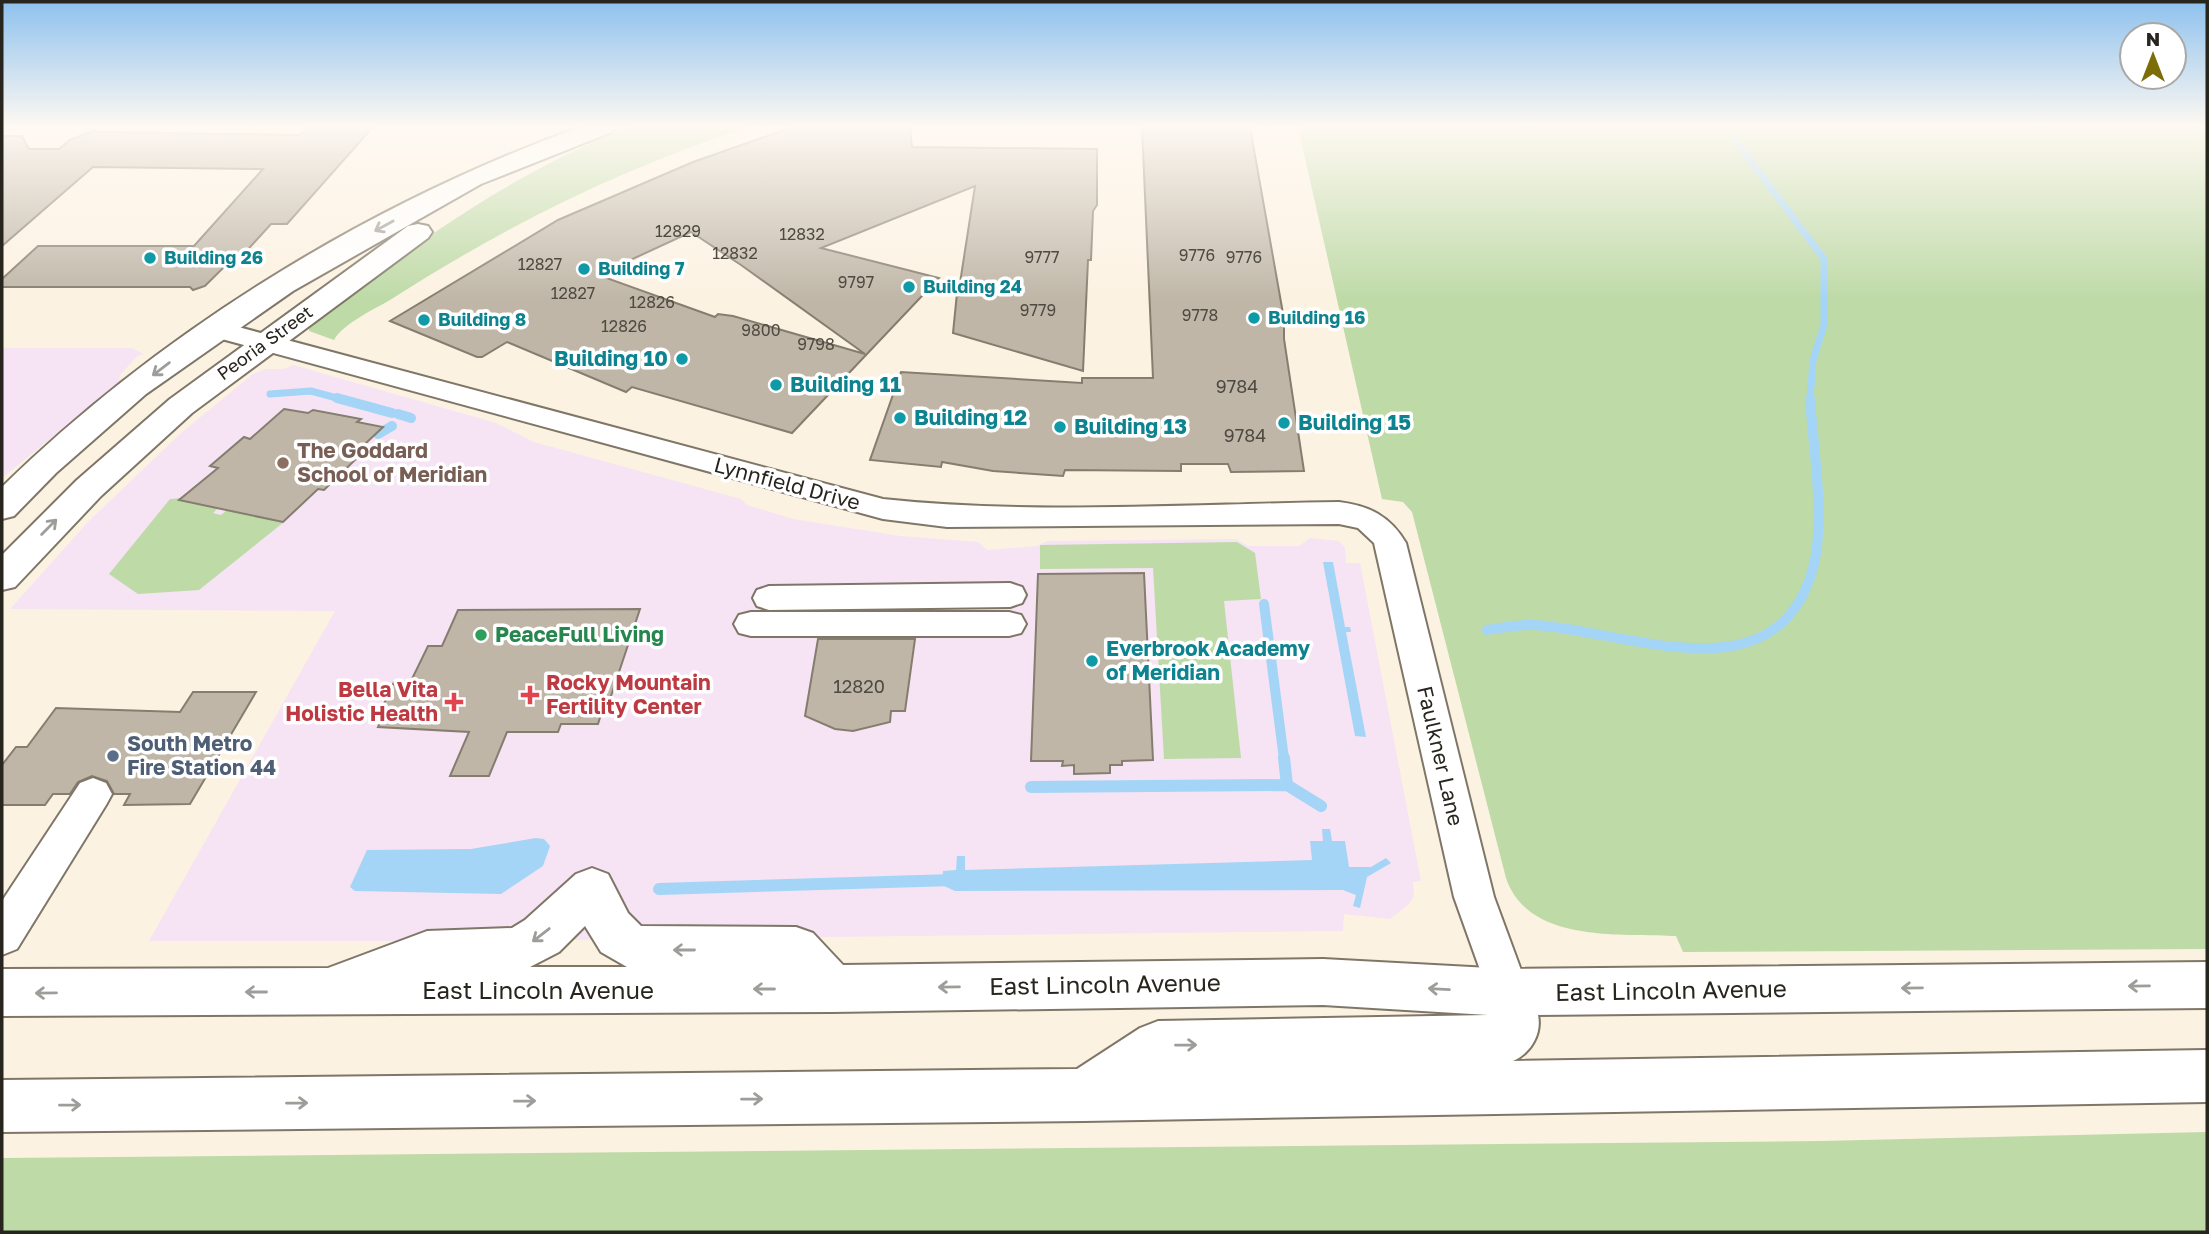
<svg xmlns="http://www.w3.org/2000/svg" width="2209" height="1234" font-family="'Golos Text',sans-serif">
  <style>
    .commercial { fill: #f6e3f4 }
    .green { fill: #bedaa7 }
    .water { fill: #a4d5f6 }
    .lines { fill: none; stroke-linecap: round; stroke-linejoin: round }
    .stream-far2 { stroke: #a4d5f6; stroke-width: 7 }
    .stream-far1 { stroke: #a4d5f6; stroke-width: 10 }
    .stream { stroke: #a4d5f6; stroke-width: 12 }
    .building { fill: #bfb6a7; stroke: #857d6f; stroke-width: 2; fill-rule: evenodd }
    .minor-casing { stroke: #7f7668; stroke-width: 4 }
    .major-casing { stroke: #7f7668; stroke-width: 4 }
    .minor { fill: #fff; fill-rule: evenodd }
    .major { fill: #fff; fill-rule: evenodd }
    .oneway { stroke: #9e9d9a }
    .culture-dot { fill: #0f9aa8; stroke: #fff; stroke-width: 2.5 }
    .education-dot { fill: #8d6e63; stroke: #fff; stroke-width: 2.5 }
    .leisure-dot { fill: #2e9e5b; stroke: #fff; stroke-width: 2.5 }
    .health-dot { fill: #e0444e; stroke: #fff; stroke-width: 2.5 }
    .service-dot { fill: #5c6f8a; stroke: #fff; stroke-width: 2.5 }
    .labels { text-anchor: middle; stroke-width: 7; stroke-linejoin: round; paint-order: stroke }
    .far-number-label { font-size: 16px; fill: #4e4941 }
    .far-culture-label { font-size: 18px; font-weight: bold; fill: #0d838f; stroke: #fff; text-anchor: start }
    .far-street-label { font-size: 18px; fill: #28251f; stroke: #fff }
    .number-label { font-size: 18px; fill: #4e4941 }
    .culture-label { font-size: 21px; font-weight: bold; fill: #0d838f; stroke: #fff; text-anchor: start }
    .education-label { font-size: 21px; font-weight: bold; fill: #785e54; stroke: #fff; text-anchor: start }
    .street-label { font-size: 21px; fill: #28251f; stroke: #fff }
    .leisure-label { font-size: 21px; font-weight: bold; fill: #27864d; stroke: #fff; text-anchor: start }
    .health-label { font-size: 21px; font-weight: bold; fill: #be3a42; stroke: #fff; text-anchor: start }
    .service-label { font-size: 21px; font-weight: bold; fill: #4e5e75; stroke: #fff; text-anchor: start }
    .near-street-label { font-size: 24px; fill: #28251f; stroke: #fff }
  </style>
  <rect width="100%" height="100%" fill="#fcf2e2"/>
  <g class="commercial">
    <polygon points="2,348 131,348 144,354 137,356 120,375 119,379 123,380 2,478"/>
    <polygon points="293,365 496,423 534,442 741,499 747,505 793,519 900,536 978,542 987,550 1037,546 1047,541 1236,539 1248,546 1299,546 1310,538 1339,541 1345,548 1346,563 1360,563 1421,881 1413,882 1414,896 1409,904 1390,919 1344,914 1343,931 478,941 149,941 335,611 10,609 88,522 181,433 253,374 266,369 284,369"/>
  </g>
  <g class="green">
    <path d="M628,127H749C621,168 502,228 390,300C373,310 344,323 334,340L309,331V324C413,245 505,177 628,127Z"/>
    <path d="M1298,127H2207V949L1683,952L1676,936C1623,933 1528,944 1506,878L1412,512L1403,502L1382,499Z"/>
    <polygon points="181,498 218,508 213,513 221,515 227,510 284,522 199,590 138,594 109,574 170,499"/>
    <polygon points="1237,542 1255,553 1261,599 1224,601 1241,758 1164,759 1153,568 1040,569 1040,545"/>
    <polygon points="2207,1132 2207,1232 2,1232 2,1158 1821,1141"/>
  </g>
  <g class="water">
    <polygon points="1323,562 1333,562 1345,627 1350,627 1351,632 1346,632 1366,737 1355,736"/>
    <polygon points="1322,829 1330,829 1332,841 1345,841 1349,867 1371,867 1386,858 1391,863 1367,877 1360,908 1353,906 1356,895 1343,890 955,891 942,885 943,871 956,870 957,856 965,856 965,870 1312,860 1310,841 1323,841"/>
    <polygon points="536,838 544,839 550,846 543,866 501,894 355,891 350,887 367,850 471,849"/>
  </g>
  <g class="lines">
    <g class="stream-far2">
      <polyline points="1731,127 1733,137 1824,259 1824,325 1813,360 1810,400"/>
      <polyline points="270,394 311,391 344,400"/>
    </g>
    <g class="stream-far1">
      <polyline points="337,398 392,413"/>
      <polyline points="398,414 411,418"/>
      <polyline points="378,434 392,426"/>
      <polyline points="1264,604 1284,759"/>
      <path d="M1487,630C1502,628 1519,624 1535,625C1628,631 1777,700 1813,568C1826,519 1813,449 1810,398"/>
    </g>
    <g class="stream">
      <polyline points="1284,758 1287,785"/>
      <polyline points="1031,787 1287,785 1321,806"/>
      <polyline points="659,889 953,880"/>
    </g>
  </g>
  <g class="building">
    <polygon points="309,127 373,127 287,224 271,224 233,266 225,266 205,286 193,290 190,287 2,287 2,279 38,246 194,246 263,169 93,167 2,246 2,136 22,136 29,149 59,149 70,140 96,130 98,132 299,135"/>
    <path d="M793,127H910L912,147L1097,149V205L1093,211L1091,260H1088L1083,371L953,333L958,283H960L975,186L821,248L939,278L792,433L632,387L626,392L507,342L482,357H477L390,321L558,220L693,162ZM691,232L741,265L865,354L733,316L718,314L715,317L598,275Z"/>
    <polygon points="1142,127 1250,127 1284,319 1284,339 1304,471 1231,472 1228,464 1181,464 1181,471 1065,470 1063,476 993,471 942,462 941,467 870,460 901,372 1082,383 1082,378 1153,378"/>
    <polygon points="284,409 308,413 313,410 361,419 357,422 383,427 349,459 355,460 324,490 318,489 283,522 179,500 218,468 210,466 244,437 250,439"/>
    <polygon points="1144,573 1153,760 1122,761 1122,765 1110,765 1110,773 1074,774 1074,765 1062,766 1063,761 1031,761 1038,574"/>
    <polygon points="640,609 608,705 604,705 598,724 561,724 558,732 507,732 489,776 450,776 469,732 378,727 387,708 382,708 394,682 411,681 428,646 442,646 458,610"/>
    <polygon points="818,639 915,639 905,711 891,711 890,722 853,731 835,729 805,716"/>
    <polygon points="193,692 256,692 190,804 124,805 130,794 114,794 107,781 92,776 78,782 70,794 53,794 45,805 2,805 2,765 16,747 27,747 56,708 180,712"/>
  </g>
  <g class="lines">
    <g class="minor-casing">
      <g id="minor">
        <path d="M216,321L883,499C1034,515 1188,504 1339,502C1370,506 1390,516 1406,543L1494,897L1529,992L1523,1006L1508,1012L1493,1006L1454,897L1374,543L1358,528L1339,524L947,527L883,519L207,335L203,329L207,323Z"/>
        <polygon points="1010,583 1022,587 1026,595 1022,603 1010,607 769,610 757,606 753,598 757,590 769,586"/>
        <polygon points="751,612 1009,612 1021,615 1026,624 1021,633 1009,636 751,636 739,633 734,624 739,615"/>
        <polygon points="93,778 106,783 112,794 106,805 17,949 2,955 2,901 80,783"/>
      </g>
    </g>
    <g class="major-casing">
      <g id="major">
        <path d="M580,127H615L612,132L481,184L293,291L146,394L56,473L14,516L2,519V487C164,329 368,204 580,127Z"/>
        <polygon points="418,224 428,226 432,232 428,238 192,413 101,496 15,587 2,590 2,555 77,480 170,399 408,226"/>
        <path d="M592,868L608,874L628,913L641,926L796,927L813,933L843,965L1323,959L1508,969L2207,962V1008L1538,1015C1542,1034 1531,1053 1513,1061L2207,1050V1102L1084,1121L2,1132V1080L1077,1069L1140,1028L1158,1021L1488,1015L1323,1005L832,1012L2,1016V969L328,968L427,931L512,928L525,920L576,874ZM585,926L601,952L627,967H530L559,952Z"/>
      </g>
    </g>
    <use href="#minor" class="minor"/>
    <use href="#major" class="major"/>
  </g>
  <defs><path id="oneway-shaft" d="M-6 0H5M1.5-3L5.5 0L1.5 3" fill="none" stroke-width="1.6" stroke-linecap="round" stroke-linejoin="round" transform="scale(1.75)"/></defs>
  <g class="oneway">
    <use href="#oneway-shaft" transform="translate(384 226) rotate(151)"/>
    <use href="#oneway-shaft" transform="translate(161 369) rotate(143)"/>
    <use href="#oneway-shaft" transform="translate(49 527) rotate(-45)"/>
    <use href="#oneway-shaft" transform="translate(541 935) rotate(142)"/>
    <use href="#oneway-shaft" transform="translate(684 950) rotate(180)"/>
    <use href="#oneway-shaft" transform="translate(2139 986) rotate(179)"/>
    <use href="#oneway-shaft" transform="translate(949 987) rotate(179)"/>
    <use href="#oneway-shaft" transform="translate(1912 988) rotate(179)"/>
    <use href="#oneway-shaft" transform="translate(764 989) rotate(180)"/>
    <use href="#oneway-shaft" transform="translate(1439 989) rotate(-177)"/>
    <use href="#oneway-shaft" transform="translate(256 992) rotate(180)"/>
    <use href="#oneway-shaft" transform="translate(46 993) rotate(179)"/>
    <use href="#oneway-shaft" transform="translate(1186 1045) rotate(-1)"/>
    <use href="#oneway-shaft" transform="translate(752 1099) rotate(-1)"/>
    <use href="#oneway-shaft" transform="translate(525 1101) rotate(-1)"/>
    <use href="#oneway-shaft" transform="translate(297 1103) rotate(-1)"/>
    <use href="#oneway-shaft" transform="translate(70 1105) rotate(-1)"/>
  </g>
  <linearGradient id="sky" x2="0" y2="1"><stop stop-color="#8dc1ee"/><stop offset="0.42" stop-color="#fef9f2"/><stop offset="1" stop-color="#fef9f2" stop-opacity="0"/></linearGradient>
  <rect width="2209" height="300" fill="url(#sky)"/>
  <g class="culture-dot">
    <circle cx="150" cy="258" r="7"/>
    <circle cx="584" cy="269" r="7"/>
    <circle cx="909" cy="287" r="7"/>
    <circle cx="1254" cy="318" r="7"/>
    <circle cx="424" cy="320" r="7"/>
    <circle cx="682" cy="359" r="7"/>
    <circle cx="776" cy="385" r="7"/>
    <circle cx="900" cy="418" r="7"/>
    <circle cx="1284" cy="423" r="7"/>
    <circle cx="1060" cy="427" r="7"/>
    <circle cx="1092" cy="661" r="7"/>
  </g>
  <circle class="education-dot" cx="283" cy="463" r="7"/>
  <circle class="leisure-dot" cx="481" cy="635" r="7"/>
  <g class="health-dot">
    <path d="M526.5 684.5h7v7h7v7h-7v7h-7v-7h-7v-7h7z"/>
    <path d="M450.5 691.5h7v7h7v7h-7v7h-7v-7h-7v-7h7z"/>
  </g>
  <circle class="service-dot" cx="113" cy="756" r="7"/>
  <g class="labels">
    <g class="far-number-label">
      <text x="678" y="237">12829</text>
      <text x="802" y="240">12832</text>
      <text x="735" y="259">12832</text>
      <text x="1197" y="261">9776</text>
      <text x="1042" y="263">9777</text>
      <text x="1244" y="263">9776</text>
      <text x="540" y="270">12827</text>
      <text x="856" y="288">9797</text>
      <text x="573" y="299">12827</text>
      <text x="652" y="308">12826</text>
      <text x="1038" y="316">9779</text>
      <text x="1200" y="321">9778</text>
      <text x="624" y="332">12826</text>
      <text x="761" y="336">9800</text>
      <text x="816" y="350">9798</text>
    </g>
    <g class="far-culture-label">
      <text x="164" y="264">Building 26</text>
      <text x="598" y="275">Building 7</text>
      <text x="923" y="293">Building 24</text>
      <text x="1268" y="324">Building 16</text>
      <text x="438" y="326">Building 8</text>
    </g>
    <g class="far-street-label">
      <text transform="translate(265 343) rotate(-36)" y="6">Peoria Street</text>
    </g>
    <g class="number-label">
      <text x="1237" y="393">9784</text>
      <text x="1245" y="442">9784</text>
      <text x="859" y="693">12820</text>
    </g>
    <g class="culture-label">
      <text x="668" y="366" text-anchor="end">Building 10</text>
      <text x="790" y="392">Building 11</text>
      <text x="914" y="425">Building 12</text>
      <text x="1298" y="430">Building 15</text>
      <text x="1074" y="434">Building 13</text>
      <text x="1106" y="656">Everbrook Academy<tspan x="1106" dy="24">of Meridian</tspan></text>
    </g>
    <g class="education-label">
      <text x="297" y="458">The Goddard<tspan x="297" dy="24">School of Meridian</tspan></text>
    </g>
    <g class="street-label">
      <text transform="translate(787 484) rotate(15)" y="7">Lynnfield Drive</text>
      <text transform="translate(1440 756) rotate(77)" y="7">Faulkner Lane</text>
    </g>
    <g class="leisure-label">
      <text x="495" y="642">PeaceFull Living</text>
    </g>
    <g class="health-label">
      <text x="546" y="690">Rocky Mountain<tspan x="546" dy="24">Fertility Center</tspan></text>
      <text x="438" y="697" text-anchor="end">Bella Vita<tspan x="438" dy="24">Holistic Health</tspan></text>
    </g>
    <g class="service-label">
      <text x="127" y="751">South Metro<tspan x="127" dy="24">Fire Station 44</tspan></text>
    </g>
    <g class="near-street-label">
      <text transform="translate(1105 985) rotate(-1)" y="8">East Lincoln Avenue</text>
      <text x="538" y="999">East Lincoln Avenue</text>
      <text transform="translate(1671 991) rotate(-1)" y="8">East Lincoln Avenue</text>
    </g>
  </g>
  <rect width="2209" height="1234" fill="none" stroke="#28251f" stroke-width="7"/>
  <g transform="translate(2153 56)"><circle r="33" fill="#ffffff" stroke="#a9a8a5" stroke-width="2"/>
  <path d="M0-5L12 26L0 18L-12 26Z" fill="#7d6d09"/>
  <text y="-10" font-size="19" font-weight="bold" text-anchor="middle" fill="#28251f">N</text>
  </g>
</svg>
